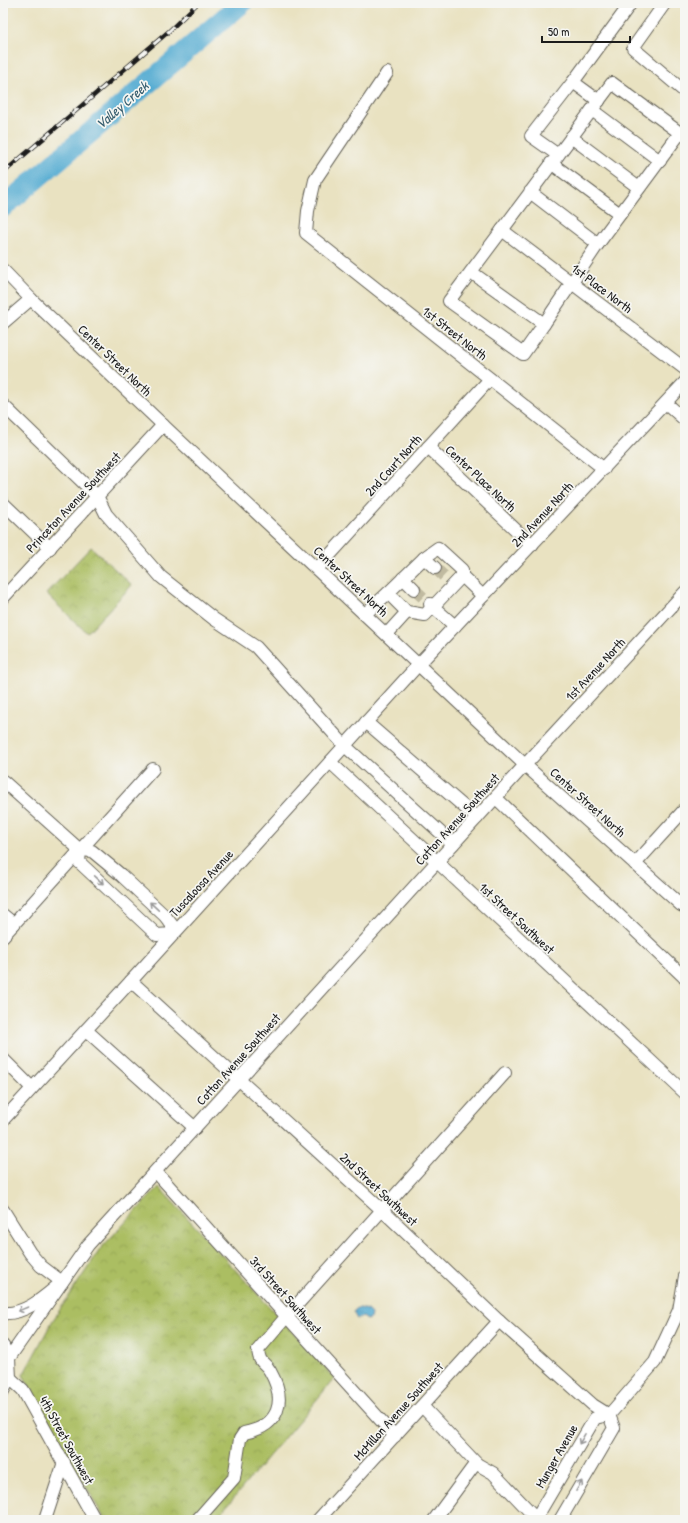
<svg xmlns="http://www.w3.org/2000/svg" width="688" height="1523" font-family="'Patrick Hand',sans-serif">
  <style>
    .park { fill: url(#park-crowns); stroke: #646d3f }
    .water { fill: url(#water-ripples); stroke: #386477 }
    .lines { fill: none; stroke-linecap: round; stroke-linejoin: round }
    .river { stroke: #55acd2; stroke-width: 21 }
    .minor-tunnel { stroke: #c0baa0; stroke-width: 12; stroke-dasharray: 12 6; stroke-linecap: butt }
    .minor-casing { stroke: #646156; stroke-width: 14 }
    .minor { stroke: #fff; stroke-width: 12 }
    .rail-casing { stroke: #1c1c1c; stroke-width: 4.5 }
    .rail { stroke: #f6f6f2; stroke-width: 3; stroke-dasharray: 9; stroke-linecap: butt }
    .oneway { stroke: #999 }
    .labels { text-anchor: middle; stroke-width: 3.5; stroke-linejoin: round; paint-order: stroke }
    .street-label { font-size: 13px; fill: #1c1c1c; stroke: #f6f6f2 }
    .water-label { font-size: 14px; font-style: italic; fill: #365d6e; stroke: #f6f6f2 }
  </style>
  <defs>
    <pattern id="park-crowns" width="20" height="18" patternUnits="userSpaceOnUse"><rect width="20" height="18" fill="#abbe62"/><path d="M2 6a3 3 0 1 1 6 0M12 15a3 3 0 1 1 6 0" fill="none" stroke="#93a354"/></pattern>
    <pattern id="water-ripples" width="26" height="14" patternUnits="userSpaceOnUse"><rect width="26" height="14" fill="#55acd2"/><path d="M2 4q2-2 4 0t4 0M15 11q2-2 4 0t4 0" fill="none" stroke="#468baa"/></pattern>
  </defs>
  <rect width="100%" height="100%" fill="#f6f6f2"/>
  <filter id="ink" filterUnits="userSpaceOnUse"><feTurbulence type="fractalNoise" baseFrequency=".025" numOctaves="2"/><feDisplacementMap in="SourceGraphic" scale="8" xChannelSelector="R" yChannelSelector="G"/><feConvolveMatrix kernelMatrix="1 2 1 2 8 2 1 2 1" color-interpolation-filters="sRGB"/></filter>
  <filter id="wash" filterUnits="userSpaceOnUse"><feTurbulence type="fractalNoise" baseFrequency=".012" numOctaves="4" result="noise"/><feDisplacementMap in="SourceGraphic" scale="16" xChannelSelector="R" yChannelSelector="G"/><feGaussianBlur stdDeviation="0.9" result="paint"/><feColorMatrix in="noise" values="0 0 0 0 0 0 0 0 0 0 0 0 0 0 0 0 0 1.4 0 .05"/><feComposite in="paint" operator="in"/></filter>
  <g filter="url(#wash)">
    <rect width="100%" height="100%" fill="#e9e2c1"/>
    <g class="park">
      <polygon points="91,547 132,585 87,633 46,594"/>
      <polygon points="159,1187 335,1378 215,1520 105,1520 23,1375 53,1320 101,1248"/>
    </g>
    <path class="water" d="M357,1308C363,1308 367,1309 371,1314L370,1319L367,1320L363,1317L357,1319L353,1312Z"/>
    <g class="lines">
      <polyline class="river" points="3,207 242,3"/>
    </g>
  </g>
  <g filter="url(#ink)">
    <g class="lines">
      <g class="minor-tunnel">
        <polyline points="435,568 450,582"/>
        <polyline points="414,589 430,604"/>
      </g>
      <g class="minor-casing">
        <g id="minor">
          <polyline points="665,3 633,48 685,92"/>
          <polyline points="387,73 315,180 308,211 306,233 604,469"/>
          <polyline points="573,82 631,3"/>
          <polyline points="592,110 660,161"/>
          <polyline points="571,137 639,188"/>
          <polyline points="558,155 531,136 573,82 599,101"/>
          <polyline points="551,163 620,214"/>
          <polyline points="502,230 685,369"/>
          <polyline points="3,270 31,299 163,425 525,765 681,905 685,907"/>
          <polyline points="471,272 544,324 523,354 449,301 612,83 680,133 598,244 530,192"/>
          <polyline points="3,323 31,299"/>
          <polyline points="544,324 598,244"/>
          <polyline points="666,403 685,420"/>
          <polyline points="3,405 97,496 106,514 161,577 214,619 256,647 345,746 453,844"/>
          <polyline points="428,447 532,545"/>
          <polyline points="3,503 50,548"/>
          <polyline points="424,558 435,568"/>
          <polyline points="317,569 490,379"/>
          <polyline points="462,576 425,615 407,612 388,593 424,558 438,548 462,570 462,576 483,596"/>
          <polyline points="403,578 414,589"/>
          <polyline points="3,598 163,425"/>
          <polyline points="430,604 455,626"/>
          <polyline points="365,614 388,593"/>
          <polyline points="387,634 407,612"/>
          <polyline points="366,722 477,818"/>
          <polyline points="330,762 685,1093"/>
          <polyline points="3,781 80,850 92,851 121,875 165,916 172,925 172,934 157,935 79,862 80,850"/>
          <polyline points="496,798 685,978"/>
          <polyline points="635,864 685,809"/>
          <polyline points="3,915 14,924"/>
          <polyline points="3,936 153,769"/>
          <polyline points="131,981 382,1210 499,1321 593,1405 609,1415"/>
          <polyline points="86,1030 195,1128"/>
          <polyline points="3,1059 32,1088"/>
          <polyline points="3,1120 131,981 419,664 685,382"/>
          <polyline points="156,1172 395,1436"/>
          <path d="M3,1210L30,1253L41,1266L62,1282C46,1295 26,1315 3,1313"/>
          <polyline points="3,1346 9,1358"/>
          <polyline points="10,1378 23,1390 95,1520"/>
          <polyline points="3,1391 10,1378 9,1358 88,1245 525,765 685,592"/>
          <polyline points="422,1406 477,1464 493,1473 536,1518"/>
          <polyline points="45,1520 64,1462"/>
          <path d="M197,1520L234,1478L240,1439L244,1433C280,1426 287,1401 270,1371C264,1360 260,1366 258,1350L286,1317L505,1073"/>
          <polyline points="318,1520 499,1321"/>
          <polyline points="434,1520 473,1467 477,1464"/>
          <polyline points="535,1520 595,1418 609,1415 655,1362 679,1310 685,1276"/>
          <polyline points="560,1520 614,1428 609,1415"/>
        </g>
      </g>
      <use href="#minor" class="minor"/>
      <g class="rail-casing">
        <polyline id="rail" points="3,173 168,32 198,3"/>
      </g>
      <use href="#rail" class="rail"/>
    </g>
    <defs><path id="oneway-shaft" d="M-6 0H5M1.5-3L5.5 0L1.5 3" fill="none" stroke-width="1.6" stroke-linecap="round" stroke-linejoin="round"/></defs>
    <g class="oneway">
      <use href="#oneway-shaft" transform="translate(99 880) rotate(43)"/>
      <use href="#oneway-shaft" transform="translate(154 906) rotate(-137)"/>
      <use href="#oneway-shaft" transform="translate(23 1309) rotate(158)"/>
      <use href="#oneway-shaft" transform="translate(582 1439) rotate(120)"/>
      <use href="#oneway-shaft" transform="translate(579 1486) rotate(-60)"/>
    </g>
  </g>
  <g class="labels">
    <g class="street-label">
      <text transform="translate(602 288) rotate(37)" y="5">1st Place North</text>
      <text transform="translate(455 333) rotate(38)" y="5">1st Street North</text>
      <text transform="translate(115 360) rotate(44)" y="5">Center Street North</text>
      <text transform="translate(393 465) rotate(-48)" y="5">2nd Court North</text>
      <text transform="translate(481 478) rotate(43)" y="5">Center Place North</text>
      <text transform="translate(73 502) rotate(-47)" y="5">Princeton Avenue Southwest</text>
      <text transform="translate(542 514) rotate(-47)" y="5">2nd Avenue North</text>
      <text transform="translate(351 581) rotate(43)" y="5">Center Street North</text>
      <text transform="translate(595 669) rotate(-47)" y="5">1st Avenue North</text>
      <text transform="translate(588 802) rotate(42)" y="5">Center Street North</text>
      <text transform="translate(457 819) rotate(-48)" y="5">Cotton Avenue Southwest</text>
      <text transform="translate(201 883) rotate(-47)" y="5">Tuscaloosa Avenue</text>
      <text transform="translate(517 918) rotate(43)" y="5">1st Street Southwest</text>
      <text transform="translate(238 1059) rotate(-48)" y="5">Cotton Avenue Southwest</text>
      <text transform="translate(379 1189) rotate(43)" y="5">2nd Street Southwest</text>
      <text transform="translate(286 1295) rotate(48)" y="5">3rd Street Southwest</text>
      <text transform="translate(398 1411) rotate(-48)" y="5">McMillon Avenue Southwest</text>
      <text transform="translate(67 1440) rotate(61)" y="5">4th Street Southwest</text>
      <text transform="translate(556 1456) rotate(-60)" y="5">Munger Avenue</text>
    </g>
    <g class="water-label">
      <text transform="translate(122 105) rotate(-41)" y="5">Valley Creek</text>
    </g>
  </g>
  <rect width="688" height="1523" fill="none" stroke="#f6f6f2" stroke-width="16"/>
  <path d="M542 36v6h88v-6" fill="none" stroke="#1c1c1c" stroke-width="2"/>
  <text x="548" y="36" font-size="12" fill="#1c1c1c" stroke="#f6f6f2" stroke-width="3" paint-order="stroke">50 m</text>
</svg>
